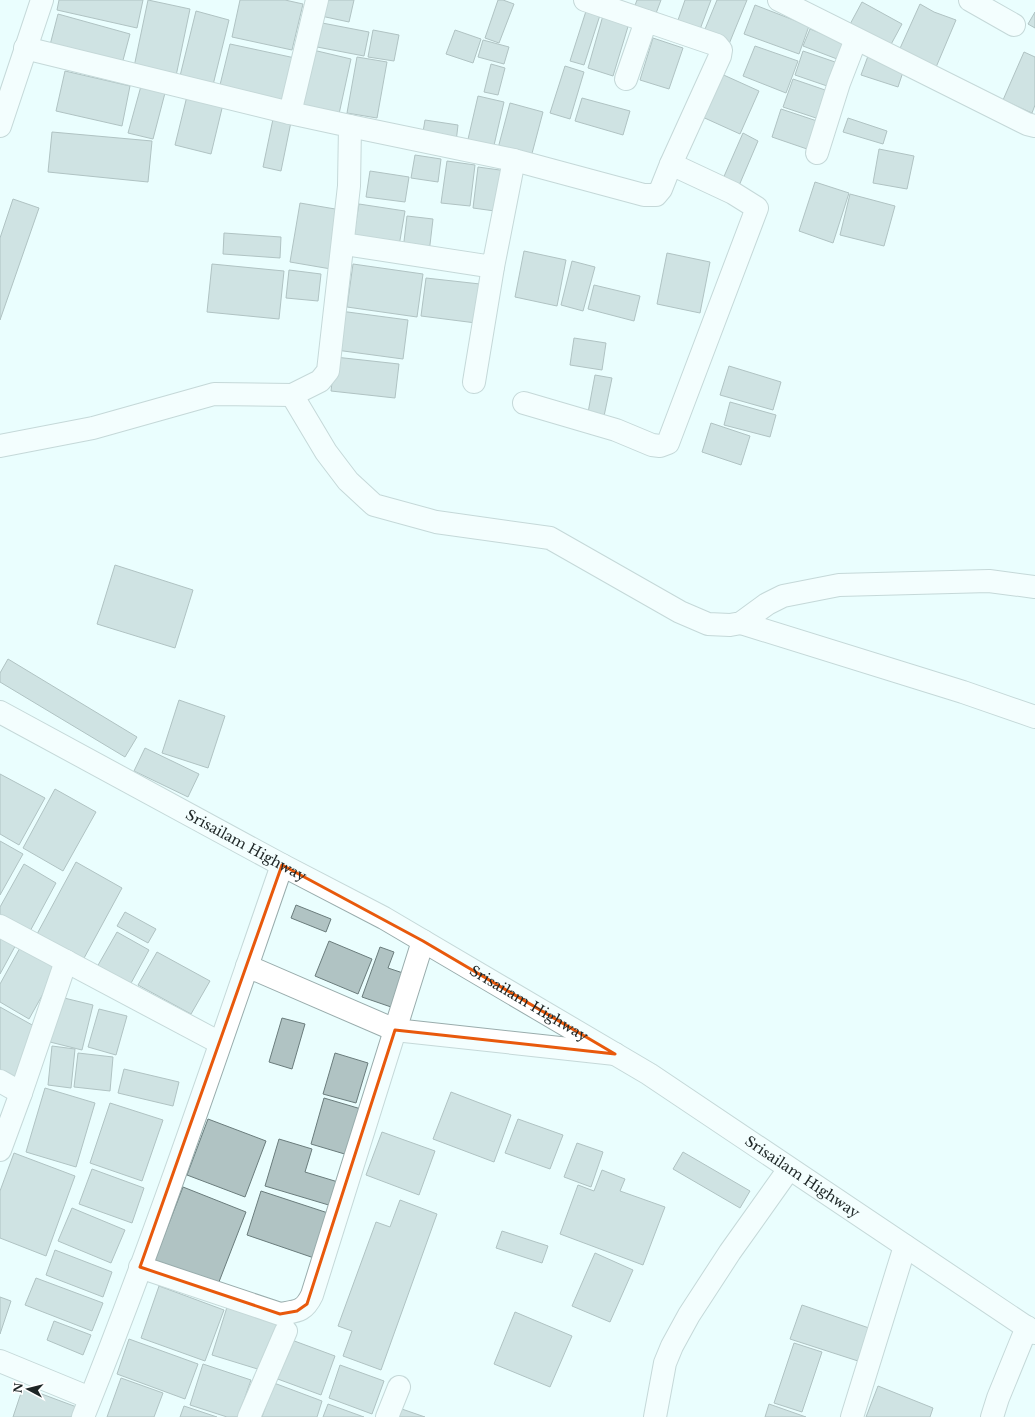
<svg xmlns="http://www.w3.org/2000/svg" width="1035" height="1417" font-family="'Libre Baskerville',serif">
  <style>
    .building { fill: #b0c3c3; stroke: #6a7c7c }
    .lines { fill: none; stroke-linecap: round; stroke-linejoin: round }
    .minor-casing { stroke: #99acac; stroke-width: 24 }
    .highway-casing { stroke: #99acac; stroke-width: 24 }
    .minor { stroke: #fff; stroke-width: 22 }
    .highway { stroke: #fff; stroke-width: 22 }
    .marked { fill: none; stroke: #e8590c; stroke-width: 3; stroke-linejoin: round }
    .labels { text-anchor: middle; stroke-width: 4; stroke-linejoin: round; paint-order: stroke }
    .street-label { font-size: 14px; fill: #1d2525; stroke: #fff }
  </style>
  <rect width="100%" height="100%" fill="#eafefe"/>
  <g class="building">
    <polygon points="59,0 143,0 137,28 57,10"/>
    <polygon points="148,0 190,9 176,76 134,67"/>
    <polygon points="240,0 285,0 303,4 292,50 232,37"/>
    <polygon points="324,0 354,0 349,22 321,16"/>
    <polygon points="498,0 503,0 514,4 499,43 485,38"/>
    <polygon points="637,0 661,0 655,16 634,8"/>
    <polygon points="685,0 711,0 699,32 677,23"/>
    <polygon points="717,0 747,0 729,44 703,34"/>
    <polygon points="862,2 902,24 888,50 848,28"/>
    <polygon points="920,4 934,12 956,20 934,72 897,55"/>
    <polygon points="755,5 809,26 799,54 744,34"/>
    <polygon points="587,8 601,12 584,65 570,61"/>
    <polygon points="196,11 229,20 213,85 180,76"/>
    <polygon points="604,12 630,20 613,76 588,68"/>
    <polygon points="1035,12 1035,28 1028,24"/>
    <polygon points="58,14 130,34 122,64 50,45"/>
    <polygon points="317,22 369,32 364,56 312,46"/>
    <polygon points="810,29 843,42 837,59 803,46"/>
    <polygon points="373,30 399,35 394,61 368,57"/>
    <polygon points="455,30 481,39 473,63 446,54"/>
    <polygon points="653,38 683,48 669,89 640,80"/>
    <polygon points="483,40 509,47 504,64 478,57"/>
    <polygon points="230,44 295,58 285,104 219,89"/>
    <polygon points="755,46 798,61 786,93 743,76"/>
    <polygon points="313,50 351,59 339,114 300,106"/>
    <polygon points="803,51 838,63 830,87 795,75"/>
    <polygon points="1024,52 1035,57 1035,105 1032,113 1003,100"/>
    <polygon points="868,56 904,69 898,87 861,75"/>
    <polygon points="357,57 387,62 377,118 347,113"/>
    <polygon points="491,64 505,68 498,95 484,92"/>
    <polygon points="565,66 584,72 570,119 550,113"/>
    <polygon points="65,71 130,86 122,126 56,111"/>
    <polygon points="717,72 759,91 740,134 698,115"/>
    <polygon points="793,79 828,91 819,119 783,107"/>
    <polygon points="141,86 165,93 153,139 128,133"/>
    <polygon points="188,92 224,100 211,154 175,145"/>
    <polygon points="478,96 504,102 492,154 466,148"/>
    <polygon points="582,98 630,111 623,135 575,121"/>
    <polygon points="510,103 543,112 530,161 497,152"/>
    <polygon points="781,109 817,121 807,149 772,137"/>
    <polygon points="848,118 887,131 883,144 843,132"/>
    <polygon points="273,119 291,122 281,171 263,167"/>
    <polygon points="425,120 458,125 456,142 422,138"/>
    <polygon points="52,132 152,141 148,182 48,172"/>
    <polygon points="743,133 758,141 738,188 722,181"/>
    <polygon points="879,149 914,156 907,189 873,183"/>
    <polygon points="415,155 441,159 438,182 411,178"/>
    <polygon points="447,161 475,165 470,206 441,203"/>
    <polygon points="478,167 507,171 502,212 473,208"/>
    <polygon points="370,171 409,177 405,202 366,197"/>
    <polygon points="815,182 849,193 833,243 799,231"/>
    <polygon points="850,194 895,206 884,246 840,235"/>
    <polygon points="13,199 39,208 0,320 0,238"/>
    <polygon points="300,203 341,210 331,269 290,262"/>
    <polygon points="359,204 405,211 399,246 353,239"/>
    <polygon points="407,216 433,219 429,253 403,250"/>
    <polygon points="224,233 281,237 280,258 223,254"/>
    <polygon points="524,251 566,260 557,306 515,297"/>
    <polygon points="667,253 710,262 700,313 657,304"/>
    <polygon points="572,261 595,267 583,311 561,305"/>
    <polygon points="212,264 284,271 279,319 207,312"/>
    <polygon points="353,264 423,274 417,317 347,307"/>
    <polygon points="289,270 321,274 318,301 286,298"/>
    <polygon points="426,278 480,284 476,323 421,316"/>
    <polygon points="594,285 640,296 634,321 588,309"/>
    <polygon points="340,311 408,320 403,359 336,350"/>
    <polygon points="574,338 606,343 602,370 570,365"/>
    <polygon points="335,357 399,364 395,398 331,391"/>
    <polygon points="729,366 781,382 773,410 720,395"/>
    <polygon points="595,375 612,378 603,421 587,418"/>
    <polygon points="730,402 776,415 770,437 724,425"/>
    <polygon points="711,423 750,436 741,465 702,452"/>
    <polygon points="115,565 193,590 175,648 97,624"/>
    <polygon points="8,659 137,737 125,757 0,682 0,673"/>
    <polygon points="179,700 225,716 208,768 162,753"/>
    <polygon points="145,748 199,774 188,797 134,771"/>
    <polygon points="0,774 45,798 19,845 0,834"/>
    <polygon points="55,789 96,812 63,871 23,848"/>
    <polygon points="0,841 23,854 0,895"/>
    <polygon points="76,862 122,888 83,960 37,934"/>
    <polygon points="24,864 56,883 28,935 0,919 0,907"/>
    <polygon points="296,905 331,919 326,932 291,918"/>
    <polygon points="125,912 156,929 148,943 117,926"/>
    <polygon points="0,931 18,941 0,974"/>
    <polygon points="117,932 149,950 130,985 97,967"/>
    <polygon points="329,941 372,959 358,994 315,976"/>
    <polygon points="21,946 58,967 29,1019 0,1002 0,984"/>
    <polygon points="380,947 394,952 388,968 406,974 394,1008 362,997"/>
    <polygon points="157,952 210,981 191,1014 138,985"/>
    <polygon points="60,997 93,1005 82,1050 50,1042"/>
    <polygon points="0,1007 34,1026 17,1082 0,1072"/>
    <polygon points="99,1009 127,1016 116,1055 88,1047"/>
    <polygon points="282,1018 305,1024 292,1069 269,1062"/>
    <polygon points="52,1046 75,1049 71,1088 48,1085"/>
    <polygon points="78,1053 113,1057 110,1091 74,1087"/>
    <polygon points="335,1053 368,1063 356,1103 323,1094"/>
    <polygon points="124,1069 179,1082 173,1106 118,1093"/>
    <polygon points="45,1088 95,1103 76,1167 26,1152"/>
    <polygon points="451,1092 511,1115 494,1162 433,1139"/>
    <polygon points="324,1098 361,1109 348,1155 311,1144"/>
    <polygon points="110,1103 163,1120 142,1181 90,1163"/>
    <polygon points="208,1119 266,1141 245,1197 187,1175"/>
    <polygon points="518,1119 563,1135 550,1169 505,1153"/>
    <polygon points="382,1132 435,1151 419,1195 366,1175"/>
    <polygon points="279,1139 312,1149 305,1172 338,1182 332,1206 265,1186"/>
    <polygon points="577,1143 603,1152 591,1187 564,1177"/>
    <polygon points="683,1152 750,1191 740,1208 673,1169"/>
    <polygon points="14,1153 75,1176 46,1256 0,1238 0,1191"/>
    <polygon points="92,1169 144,1188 132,1223 79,1204"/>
    <polygon points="602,1170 625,1179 620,1191 665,1207 643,1265 560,1234 578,1185 594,1191"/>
    <polygon points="183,1187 246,1212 217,1287 154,1262"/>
    <polygon points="261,1191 331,1214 317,1259 247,1235"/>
    <polygon points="400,1200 437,1214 381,1370 343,1356 352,1331 338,1326 376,1222 390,1227"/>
    <polygon points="72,1208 125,1230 111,1263 58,1241"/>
    <polygon points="502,1231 548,1246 542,1263 496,1248"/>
    <polygon points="55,1250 112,1272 103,1297 46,1275"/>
    <polygon points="595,1253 633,1270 610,1322 572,1306"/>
    <polygon points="36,1278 103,1303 92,1331 25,1305"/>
    <polygon points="159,1286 224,1310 205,1361 141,1338"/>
    <polygon points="0,1297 11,1301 0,1334"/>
    <polygon points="228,1304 280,1320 264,1371 212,1355"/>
    <polygon points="802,1305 869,1328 858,1361 790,1339"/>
    <polygon points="515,1312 572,1336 550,1387 494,1364"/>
    <polygon points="54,1321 91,1335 83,1355 47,1340"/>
    <polygon points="129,1339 198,1364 185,1399 117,1374"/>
    <polygon points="289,1339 335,1356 321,1395 275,1378"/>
    <polygon points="794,1343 822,1352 802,1412 774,1403"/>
    <polygon points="203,1364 251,1380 238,1417 227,1417 190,1405"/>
    <polygon points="340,1365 384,1381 372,1414 329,1398"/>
    <polygon points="121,1378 163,1393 154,1417 107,1417"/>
    <polygon points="274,1383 322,1401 317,1417 262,1417"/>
    <polygon points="878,1386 933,1408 930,1417 866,1417"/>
    <polygon points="23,1387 82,1409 79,1417 13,1417"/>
    <polygon points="328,1404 364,1417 323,1417"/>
    <polygon points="769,1404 806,1417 765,1417"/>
    <polygon points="184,1406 217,1417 180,1417"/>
    <polygon points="396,1407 425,1417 392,1417"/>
  </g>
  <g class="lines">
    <g class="minor-casing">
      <g id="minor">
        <polyline points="779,0 1027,124 1035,126"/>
        <polyline points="970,0 1014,25"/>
        <polyline points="25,48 290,113 317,0"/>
        <polyline points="626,79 646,21"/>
        <polyline points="0,126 42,0"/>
        <polyline points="817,153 839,83 856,39"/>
        <polyline points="514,160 644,195 656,195 661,189 671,164"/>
        <polyline points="344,244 493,267 514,160 350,126"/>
        <polyline points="474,382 493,267"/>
        <polyline points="292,395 326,452 348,481 374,505 436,522 550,538 680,612 708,624 730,625 741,623 767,604 783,596 839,585 989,581 1035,587"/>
        <polyline points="524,403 616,430 652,445 660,446 668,443 757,208 733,193 671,164 720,56 721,50 717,45 585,0"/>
        <polyline points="0,446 93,428 214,394 292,395 320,381 328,371 349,186 350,126 290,113"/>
        <polyline points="741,623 963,692 1035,717"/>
        <polyline points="0,926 220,1043"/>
        <polyline points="247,966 395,1030 615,1054"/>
        <polyline points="0,1081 21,1093"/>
        <polyline points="0,1150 21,1093 66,961"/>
        <path d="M140,1267L280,1314C297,1311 304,1312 312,1295L423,941"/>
        <polyline points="0,1361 90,1398"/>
        <path d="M83,1417C156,1236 218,1050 282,865"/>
        <polyline points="249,1417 286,1331"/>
        <polyline points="387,1417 399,1387"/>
        <polyline points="655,1417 665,1363 672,1346 689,1315 730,1252 789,1169"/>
        <polyline points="852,1417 905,1246"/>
        <polyline points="992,1417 998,1398 1027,1327"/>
      </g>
    </g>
    <g class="highway-casing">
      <g id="highway">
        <path id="s1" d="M0,712L282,865L384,918L649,1074L1035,1333"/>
      </g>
    </g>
    <use href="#minor" class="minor"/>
    <use href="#highway" class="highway"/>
  </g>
  <path d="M0 0H1035V1417H0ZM282,865L423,941L615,1054L395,1030L307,1304L297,1311L280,1314L140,1267Z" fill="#eafefe" fill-opacity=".55" fill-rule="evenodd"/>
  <path class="marked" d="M282,865L423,941L615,1054L395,1030L307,1304L297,1311L280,1314L140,1267Z"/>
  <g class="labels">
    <g class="street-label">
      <text dy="5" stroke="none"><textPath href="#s1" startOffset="280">Srisailam Highway</textPath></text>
      <text dy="5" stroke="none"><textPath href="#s1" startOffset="604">Srisailam Highway</textPath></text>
      <text dy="5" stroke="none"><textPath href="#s1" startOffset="928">Srisailam Highway</textPath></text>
    </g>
  </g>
  <g transform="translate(28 1389) rotate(277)" stroke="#ffffff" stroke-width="3" paint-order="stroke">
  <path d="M0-3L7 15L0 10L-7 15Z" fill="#1d2525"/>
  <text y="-6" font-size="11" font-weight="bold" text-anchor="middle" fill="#1d2525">N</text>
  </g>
</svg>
